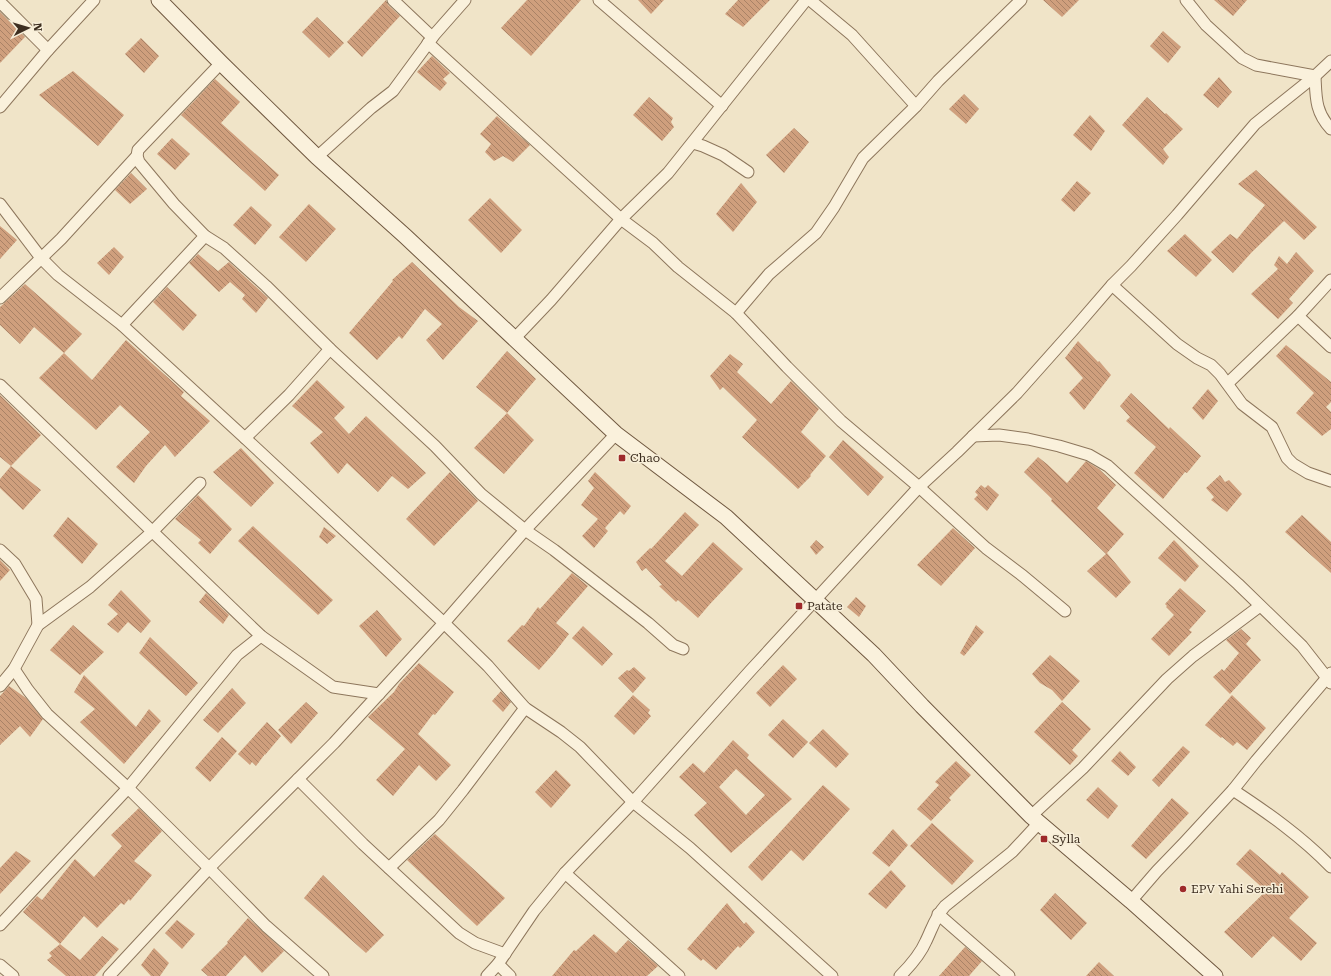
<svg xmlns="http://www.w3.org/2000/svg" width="1331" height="976" font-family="'Roboto Serif',serif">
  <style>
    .building { fill: url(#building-back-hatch); fill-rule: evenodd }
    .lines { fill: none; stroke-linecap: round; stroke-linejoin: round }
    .street-casing { stroke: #8d765c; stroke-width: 13 }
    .secondary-casing { stroke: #6f573f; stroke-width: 17 }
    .street { stroke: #faf1dc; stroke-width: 11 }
    .secondary { stroke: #faf1dc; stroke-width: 15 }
    .poi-dot { fill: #9e2a2b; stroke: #f7eed8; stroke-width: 1.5 }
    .labels { text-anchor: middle; stroke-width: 3; stroke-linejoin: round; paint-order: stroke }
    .poi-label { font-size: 12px; fill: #3d2e20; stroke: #f7eed8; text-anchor: start }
  </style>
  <defs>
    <pattern id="building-back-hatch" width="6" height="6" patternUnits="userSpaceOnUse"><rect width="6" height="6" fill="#cf9f7d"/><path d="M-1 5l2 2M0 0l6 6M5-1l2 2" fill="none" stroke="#a98266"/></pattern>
  </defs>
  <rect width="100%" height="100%" fill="#f0e4c8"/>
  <g class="building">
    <polygon points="386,0 388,5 400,16 362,57 347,42"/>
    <polygon points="527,0 581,0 531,56 501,28"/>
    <polygon points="638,0 664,0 651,14"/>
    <polygon points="738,0 770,0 743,27 725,14"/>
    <polygon points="1043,0 1079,0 1062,17"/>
    <polygon points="1214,0 1247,0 1233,16"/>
    <polygon points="0,12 25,37 0,63"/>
    <polygon points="317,17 344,43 329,58 302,32"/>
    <polygon points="1163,31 1181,47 1168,63 1150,46"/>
    <polygon points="141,38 159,56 144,73 125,54"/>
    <polygon points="432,56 450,73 443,79 447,83 440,91 417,72"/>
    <polygon points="73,71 124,115 98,146 39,95"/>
    <polygon points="1219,77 1232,92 1218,108 1203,95"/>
    <polygon points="215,79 240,102 221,123 279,175 265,191 181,115"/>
    <polygon points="964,94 979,109 966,124 949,109"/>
    <polygon points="649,97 673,118 671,122 674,127 662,141 633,115"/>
    <polygon points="1147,97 1165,114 1166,113 1183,129 1163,149 1169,157 1163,165 1122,125"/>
    <polygon points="1090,115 1105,131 1091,151 1073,135"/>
    <polygon points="497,116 530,145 513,162 503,156 494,161 485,152 491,144 480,134"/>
    <polygon points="794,128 809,142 784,173 766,155"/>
    <polygon points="172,138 190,154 175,170 157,154"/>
    <polygon points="1256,170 1317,227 1304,240 1284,221 1252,252 1233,273 1211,252 1230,234 1237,239 1265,205 1238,184"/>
    <polygon points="131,173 147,189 130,204 115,190"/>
    <polygon points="1077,181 1091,193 1074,212 1061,200"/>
    <polygon points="741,183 757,202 733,232 716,214"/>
    <polygon points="490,198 522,230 501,253 468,220"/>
    <polygon points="309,204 336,229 306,262 279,237"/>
    <polygon points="251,206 272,225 255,245 233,225"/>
    <polygon points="0,226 17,240 0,259"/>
    <polygon points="1185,234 1212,260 1196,277 1167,251"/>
    <polygon points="114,247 124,257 109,275 97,263"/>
    <polygon points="1296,252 1314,271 1289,299 1293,303 1278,319 1251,294 1278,269 1274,265 1279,256 1287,264"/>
    <polygon points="198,254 218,271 229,262 268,298 256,313 242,299 245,295 230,282 219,292 189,263"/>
    <polygon points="412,262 459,307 478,321 443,360 426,340 442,324 425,309 402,339 399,336 377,360 349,333 393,281 392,280"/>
    <polygon points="25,284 82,334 64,353 34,327 20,344 0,325 0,307"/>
    <polygon points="167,287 197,315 183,331 153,302"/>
    <polygon points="126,340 184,392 181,396 210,421 175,457 165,445 146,466 134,483 116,467 150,432 120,405 96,430 39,378 64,353 92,380"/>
    <polygon points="1078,341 1098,362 1099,361 1111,375 1084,410 1069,393 1083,378 1065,358"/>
    <polygon points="1286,345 1331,382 1331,402 1326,407 1331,412 1331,429 1322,436 1296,413 1314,393 1276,356"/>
    <polygon points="507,351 536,379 507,413 476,387"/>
    <polygon points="730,354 743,364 737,372 771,404 791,381 819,409 801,432 826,456 810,475 811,476 798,489 742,437 757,420 723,387 720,390 710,376"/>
    <polygon points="317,380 345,407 334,418 349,434 366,416 426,473 408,489 392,476 378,492 347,463 338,474 310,443 323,432 292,406"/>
    <polygon points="1208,389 1218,401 1203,420 1192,408"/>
    <polygon points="1131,393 1169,429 1170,427 1201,456 1187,473 1185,472 1163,499 1134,473 1156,447 1126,421 1130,417 1120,406"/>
    <polygon points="0,395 41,435 11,466 0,457"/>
    <polygon points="507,413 534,440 504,474 474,448"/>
    <polygon points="843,440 884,477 868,496 829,457"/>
    <polygon points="241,448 274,483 251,507 213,472"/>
    <polygon points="1038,457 1047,464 1067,483 1086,461 1099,469 1116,485 1097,508 1124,534 1107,553 1131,582 1116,598 1087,571 1106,554 1051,501 1052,499 1024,472"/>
    <polygon points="11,466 41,490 23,510 0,488 0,479"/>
    <polygon points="450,472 478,501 434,546 406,519"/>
    <polygon points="595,472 631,506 624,515 620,511 605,528 608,531 594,548 582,536 598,519 581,505 594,488 588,481"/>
    <polygon points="1220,475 1225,482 1229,480 1242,494 1227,512 1211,500 1214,497 1206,488"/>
    <polygon points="981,485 985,488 988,485 999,495 987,511 974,499 978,495 975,492"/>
    <polygon points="198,495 232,529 210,554 198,543 201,540 175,519"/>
    <polygon points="685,512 699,525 665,561 682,576 713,542 743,569 710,604 698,618 678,600 676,602 659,586 662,585 646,568 642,571 636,562 650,548 651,549"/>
    <polygon points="1302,515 1331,542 1331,573 1285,532"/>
    <polygon points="68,517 98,544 82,564 53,536"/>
    <polygon points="253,526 333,600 318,615 238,541"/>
    <polygon points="324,527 336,536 327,544 319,537"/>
    <polygon points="953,528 975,548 941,586 917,565"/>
    <polygon points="816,540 824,547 816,555 810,547"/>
    <polygon points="1174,540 1199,566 1185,582 1158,558"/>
    <polygon points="0,560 10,570 0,581"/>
    <polygon points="572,573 588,586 556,623 569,634 555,652 539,670 507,641 522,625 524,626 538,607 540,609"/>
    <polygon points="1180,588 1206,611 1189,630 1192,632 1169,656 1151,639 1174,615 1166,607 1167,606 1165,604"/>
    <polygon points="121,590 151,621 141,633 128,622 118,633 107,624 118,614 108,605"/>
    <polygon points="206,593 229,615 223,624 199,602"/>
    <polygon points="856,597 866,606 859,617 847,607"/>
    <polygon points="377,610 402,639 386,657 359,626"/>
    <polygon points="73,625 104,652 80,675 50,650"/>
    <polygon points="976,625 984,632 964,656 960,653"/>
    <polygon points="583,626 613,654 602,666 572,638"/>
    <polygon points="1241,629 1251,638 1246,644 1261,660 1230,694 1213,677 1222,669 1224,671 1239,653 1226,640"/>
    <polygon points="150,637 198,683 186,696 139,653"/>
    <polygon points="1050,655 1080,681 1062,701 1052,690 1040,683 1032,674"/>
    <polygon points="419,663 454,692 435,715 433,714 418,734 451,765 436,781 419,765 393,796 376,780 405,749 368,717 394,692 399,684"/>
    <polygon points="783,665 797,679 770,707 756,693"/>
    <polygon points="634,667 646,678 633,693 618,678 627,670 629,671"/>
    <polygon points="84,675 136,727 149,709 161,721 124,764 80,722 95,709 74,692"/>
    <polygon points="9,686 26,698 43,719 30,737 20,726 0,745 0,696"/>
    <polygon points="232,688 246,703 218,733 203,720"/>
    <polygon points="501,691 511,702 503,712 492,701"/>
    <polygon points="633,695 650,710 648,713 651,716 634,735 614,716"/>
    <polygon points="1232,695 1266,728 1247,750 1237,742 1233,746 1222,737 1221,738 1205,725"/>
    <polygon points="306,702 318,713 291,744 278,730"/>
    <polygon points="1062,702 1091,729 1072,750 1078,756 1070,765 1034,732"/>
    <polygon points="783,719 808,742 793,758 768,735"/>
    <polygon points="267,722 281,736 265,755 265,754 256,766 252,762 250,765 238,754"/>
    <polygon points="823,729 849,754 836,768 809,743"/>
    <polygon points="222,737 237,751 210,782 195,768"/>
    <path d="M733,740L749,755L747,758L792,799L731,853L694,815L707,803L679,777L693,763L704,773ZM736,769L765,795L746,815L719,787Z"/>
    <polygon points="1183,746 1190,752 1159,787 1152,780"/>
    <polygon points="1120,751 1136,767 1128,776 1111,761"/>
    <polygon points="956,761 971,775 949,798 951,800 931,821 917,809 939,785 935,782"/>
    <polygon points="556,770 571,785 551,808 535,792"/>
    <polygon points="823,785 850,809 803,861 791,850 762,881 748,867"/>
    <polygon points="1098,787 1118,806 1108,819 1086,800"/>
    <polygon points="1172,798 1189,813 1146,859 1131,846"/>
    <polygon points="139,808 162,831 134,861 152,875 130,901 129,899 124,905 121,903 97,928 84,916 60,944 23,912 37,896 42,900 75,859 94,877 122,846 111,835"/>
    <polygon points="932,823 974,861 952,885 910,846"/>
    <polygon points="893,829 908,845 889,867 872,853"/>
    <polygon points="435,834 505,898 477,926 407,860"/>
    <polygon points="1250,849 1280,875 1282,872 1309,897 1289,918 1317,943 1301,961 1273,936 1252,958 1224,932 1266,891 1236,864"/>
    <polygon points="16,851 31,861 0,894 0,868"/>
    <polygon points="891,870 906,886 886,909 868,894"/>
    <polygon points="323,875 384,935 366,953 304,898"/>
    <polygon points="1055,893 1087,923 1071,940 1040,910"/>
    <polygon points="727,903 744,924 746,922 755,932 740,948 738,946 716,970 703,959 701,961 687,949"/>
    <polygon points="248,918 284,951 262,973 245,955 226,976 208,976 201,970 228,943 227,942"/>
    <polygon points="177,920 195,934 182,949 165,933"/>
    <polygon points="594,934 616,953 628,940 658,966 647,976 552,976 574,950 576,951"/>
    <polygon points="102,936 119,949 95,976 66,976 47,960 52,956 49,953 60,944 80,960"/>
    <polygon points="965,947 982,961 969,976 939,976"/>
    <polygon points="154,948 169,963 160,976 151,976 141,965"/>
    <polygon points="1099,962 1114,976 1086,976"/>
  </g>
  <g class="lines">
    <g class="street-casing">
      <g id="street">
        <polyline points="393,0 432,37"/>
        <polyline points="599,0 722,106"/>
        <polyline points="810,0 852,35 916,106"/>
        <path d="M1186,0L1206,25L1242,58L1256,65L1315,76C1316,97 1315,112 1331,129"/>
        <polyline points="0,2 48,50"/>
        <polyline points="428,43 621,219 653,243 678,267 736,313 787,367 841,421 919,487 986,548 1023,576 1065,611"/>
        <polyline points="221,63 138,150 137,156 139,162 174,204 205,236 224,248 266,286 330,349 435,446 481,494 525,530 554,550 648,623 673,645 683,649"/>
        <polyline points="0,107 48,50 94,0"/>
        <polyline points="693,143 703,146 723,155 748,172"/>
        <polyline points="317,157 371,108 393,91 435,34 465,0"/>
        <polyline points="0,204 41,258 58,275 122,325 245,438 444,623 488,666 525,708 561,732 580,747 633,802 690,848 832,976"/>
        <polyline points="1112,285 1177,344 1197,358 1211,365 1220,374 1242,404 1272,427 1287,458 1293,464 1308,473 1331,481"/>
        <polyline points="0,298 61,239 137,156"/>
        <polyline points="736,313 769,274 816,233 834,207 863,158 916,106 938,81 1021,0"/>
        <polyline points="1298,316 1331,347"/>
        <polyline points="122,325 205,236"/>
        <polyline points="514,339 551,300 621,219 668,173 806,0"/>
        <polyline points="1228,383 1298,316 1331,280"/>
        <polyline points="0,385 261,636 333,687 379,694"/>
        <polyline points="973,436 999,435 1028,439 1059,446 1089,455 1108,466 1238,584 1302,646 1331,683"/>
        <polyline points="245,438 289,395 330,349"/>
        <polyline points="0,550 15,564 36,599 38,625"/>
        <polyline points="14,669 28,690 47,714 128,788 209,868 266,926 323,976"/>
        <polyline points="0,686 14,669 38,625 90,587 152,532 200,483"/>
        <polyline points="298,779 363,844 459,933 475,943 505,954"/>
        <path d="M1233,790C1268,813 1302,837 1331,867"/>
        <polyline points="1031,816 1083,768 1167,679 1193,656 1260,606"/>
        <polyline points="389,868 439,820 463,790 525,708"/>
        <polyline points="565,873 679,976"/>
        <polyline points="1131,901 1157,871 1184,843 1233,790 1256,761 1331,673"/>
        <polyline points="938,914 1009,976"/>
        <polyline points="0,925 128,788 237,655 261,636"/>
        <polyline points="498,964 510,976"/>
        <polyline points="0,965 13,976"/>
        <polyline points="109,976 214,863 334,743 444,623 525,530 616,434"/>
        <polyline points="487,976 498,964 534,911 565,873 633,802 750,671 919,487 957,452 1017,393 1074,329 1112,285 1131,266 1177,215 1255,124 1315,76 1331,61"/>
        <path d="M900,976C910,966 920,955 926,941C932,929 935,917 945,906L1012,852L1039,823"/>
      </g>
    </g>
    <g class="secondary-casing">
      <polyline id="secondary" points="159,0 221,63 317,157 405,236 616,434 726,517 874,655 922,706 1031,816 1131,901 1215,976"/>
    </g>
    <use href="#street" class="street"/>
    <use href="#secondary" class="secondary"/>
  </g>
  <g class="poi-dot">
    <rect x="618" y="454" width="8" height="8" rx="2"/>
    <rect x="795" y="602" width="8" height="8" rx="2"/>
    <rect x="1040" y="835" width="8" height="8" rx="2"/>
    <circle cx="1183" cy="889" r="4"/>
  </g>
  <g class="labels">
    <g class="poi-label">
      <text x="630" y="462">Chao</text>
      <text x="807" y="610">Patate</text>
      <text x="1052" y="843">Sylla</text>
      <text x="1191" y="893">EPV Yahi Serehi</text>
    </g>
  </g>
  <g transform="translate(28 28) rotate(85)" stroke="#f7eed8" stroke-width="3" paint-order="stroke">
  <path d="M0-3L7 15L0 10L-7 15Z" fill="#3d2e20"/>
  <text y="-6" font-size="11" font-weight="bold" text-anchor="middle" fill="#3d2e20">N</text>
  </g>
</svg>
